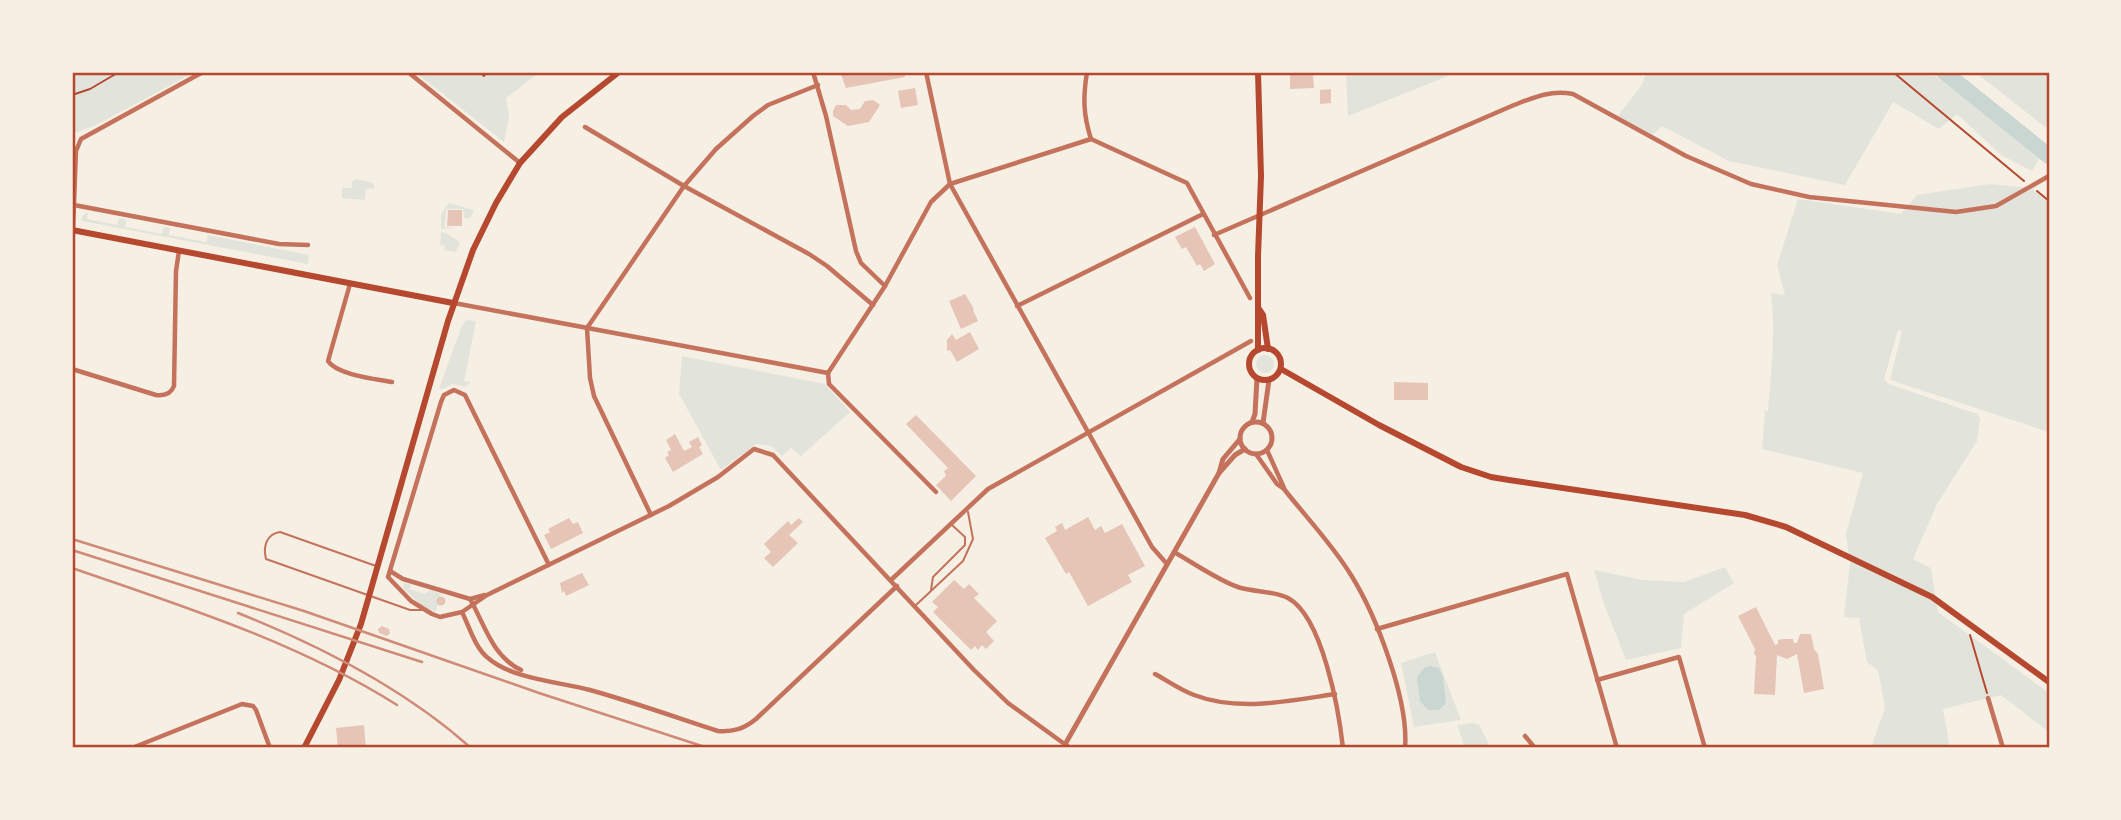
<svg xmlns="http://www.w3.org/2000/svg" width="2121" height="820" font-family="Montserrat,sans-serif">
  <style>
    .green { fill: #e2e4dc }
    .water { fill: #c9d6d2 }
    .lines { fill: none; stroke-linecap: round; stroke-linejoin: round }
    .river { stroke: #c9d6d2; stroke-width: 16 }
    .building { fill: #e6c5b7 }
    .path { stroke: #b5482f; stroke-width: 2 }
    .service { stroke: #c5725c; stroke-width: 2 }
    .minor { stroke: #c5725c; stroke-width: 4.5 }
    .tertiary { stroke: #c5725c; stroke-width: 5 }
    .secondary { stroke: #b5482f; stroke-width: 6 }
    .rail { stroke: #cf8b77; stroke-width: 2.5 }
    .neatline { fill: none; stroke: #b5482f; stroke-width: 2.5 }
  </style>
  <rect width="100%" height="100%" fill="#f6efe4"/>
  <g class="green">
    <polygon points="72,72 195,72 94,126 72,134"/>
    <polygon points="415,72 540,72 506,98 509,116 504,142"/>
    <polygon points="1346,72 1458,72 1348,116"/>
    <polygon points="1647,72 1930,72 2040,157 2032,171 2001,155 1957,114 1939,129 1893,102 1845,185 1729,161 1662,126 1652,135 1617,117 1641,86"/>
    <polygon points="1975,72 2049,72 2049,130"/>
    <polygon points="356,179 373,183 375,188 366,189 365,200 342,198 342,188 352,188 352,182"/>
    <path d="M1990,184L2032,188L2049,203V432L1890,380L1902,331L1898,330L1884,379L1889,384L1977,414L1980,419L1977,441L1937,504L1913,559L1931,568L1938,612L2049,693V732L2001,695L1943,709L1950,748H1838L1872,745L1885,708L1878,670L1867,662L1859,618L1844,617L1850,563L1846,534L1863,473L1762,449L1765,411H1768C1771,372 1776,332 1771,293L1785,295L1777,265L1798,199L1901,214L1917,195Z"/>
    <polygon points="449,203 474,210 470,218 464,218 463,209 446,209 445,227 457,228 441,229 441,214"/>
    <polygon points="88,212 87,219 117,225 119,218 126,220 125,227 162,234 164,227 170,228 169,235 206,242 208,235 309,255 308,264 82,221 82,216"/>
    <polygon points="441,232 446,233 460,242 456,252 444,250 445,246 440,245"/>
    <polygon points="466,320 476,321 464,381 471,382 465,387 453,384 443,389 439,388 461,328"/>
    <circle cx="1265" cy="364" r="9"/>
    <polygon points="682,356 825,384 850,412 801,456 791,448 782,456 771,446 756,444 721,470 679,394"/>
    <polygon points="1725,567 1734,583 1684,614 1681,648 1626,660 1603,601 1594,570 1643,580 1684,582"/>
    <polygon points="404,583 412,585 409,589 425,594 430,590 442,594 437,599 438,605 435,612 421,605 403,588"/>
    <polygon points="1435,652 1461,720 1414,727 1401,663"/>
    <polygon points="1473,723 1479,725 1491,748 1465,748 1457,725"/>
  </g>
  <polygon class="water" points="1430,666 1439,668 1443,677 1446,703 1439,710 1428,710 1420,701 1417,677 1425,667"/>
  <g class="lines">
    <polyline class="river" points="1944,72 2049,156"/>
  </g>
  <g class="building">
    <polygon points="840,72 904,72 905,77 846,88"/>
    <polygon points="1313,73 1314,88 1290,89 1290,74"/>
    <polygon points="915,88 918,105 901,108 898,91"/>
    <polygon points="1331,89 1331,103 1320,104 1320,90"/>
    <polygon points="873,100 880,105 869,122 848,126 833,116 833,111 836,105 846,105 851,110 860,109 865,101"/>
    <polygon points="448,210 462,210 462,226 447,226"/>
    <polygon points="1195,227 1215,264 1204,271 1200,264 1197,266 1186,247 1182,249 1175,237"/>
    <polygon points="965,294 974,309 973,310 978,321 961,329 949,301"/>
    <polygon points="970,332 979,349 957,362 950,350 947,351 947,340 952,334 956,340"/>
    <polygon points="1394,382 1428,383 1428,400 1394,400"/>
    <polygon points="916,415 976,476 951,501 936,485 946,476 944,471 948,468 906,424"/>
    <polygon points="675,434 684,451 692,447 689,442 698,437 702,445 699,447 703,454 673,472 665,458 669,455 667,452 671,450 666,440"/>
    <polygon points="1088,517 1095,530 1101,526 1105,533 1122,524 1145,566 1128,575 1132,582 1088,606 1069,572 1066,574 1045,538 1057,531 1055,527 1062,523 1065,530"/>
    <polygon points="569,518 573,524 578,522 583,533 551,549 544,535 550,532 548,529"/>
    <polygon points="799,518 803,522 789,535 798,543 773,567 764,558 771,552 764,544 788,521 791,525"/>
    <polygon points="582,573 589,585 566,596 564,591 562,593 560,583"/>
    <polygon points="954,580 964,589 969,584 979,594 974,598 997,621 986,632 994,641 986,649 982,645 978,650 975,646 971,650 933,612 938,607 932,602"/>
    <circle cx="441" cy="601" r="4.5"/>
    <polygon points="1756,607 1775,645 1778,644 1778,640 1783,639 1793,639 1794,643 1797,643 1800,634 1811,634 1814,649 1818,654 1824,689 1804,693 1797,654 1787,659 1777,655 1775,695 1754,694 1756,656 1754,654 1755,649 1738,616"/>
    <polygon points="382,626 389,629 390,633 387,636 379,633 378,629"/>
    <polygon points="364,725 366,748 338,748 336,728"/>
  </g>
  <g class="lines">
    <g class="path">
      <polyline points="479,72 484,76 487,72"/>
      <polyline points="1893,72 2024,181"/>
      <polyline points="72,95 90,89 119,72"/>
      <polyline points="2037,191 2049,201"/>
      <polyline points="1970,635 1987,693"/>
    </g>
    <g class="service">
      <path d="M376,566L280,532C266,534 263,547 266,559L410,610H422"/>
      <polyline points="931,590 933,577 965,545 965,537 952,525"/>
      <polyline points="916,605 963,561 973,539 968,512"/>
    </g>
    <g class="minor">
      <polyline points="408,72 520,163"/>
      <polyline points="813,72 826,116 856,251 861,263 885,286"/>
      <polyline points="926,72 950,184 1152,547 1167,564"/>
      <path d="M1087,72C1083,97 1083,114 1091,139"/>
      <polyline points="585,127 684,186 809,254 827,266 873,305"/>
      <polyline points="74,205 279,244 308,245"/>
      <polyline points="73,230 76,151 81,139 203,72"/>
      <path d="M1214,235L1514,105C1535,97 1550,90 1573,94L1686,156L1751,184L1809,197L1956,212L1996,206L2049,176"/>
      <path d="M350,284L328,361C337,375 376,379 392,382"/>
      <polyline points="454,303 828,373"/>
      <polyline points="1017,306 1203,214"/>
      <path d="M72,369L156,395C165,396 171,394 174,386L176,271L179,251"/>
      <polyline points="828,373 885,286 931,202 950,184 1091,139 1187,183 1250,298"/>
      <polyline points="828,373 829,384 936,492"/>
      <polyline points="1267,450 1284,488"/>
      <path d="M1256,454L1277,484L1284,489C1306,517 1332,544 1351,575C1376,615 1409,700 1405,748"/>
      <polyline points="651,515 594,396 590,378 587,328 684,186 716,149 753,116 768,105 818,85"/>
      <path d="M1174,552C1192,562 1222,583 1241,588C1256,592 1274,591 1288,598C1323,617 1339,712 1343,748"/>
      <polyline points="549,565 465,395 454,390 444,395 441,402 388,577 411,601 432,614 440,617 462,612 487,595 669,506 718,477 754,449 773,455 974,670 1008,703 1070,748"/>
      <polyline points="390,571 403,579 470,599 485,595"/>
      <polyline points="891,580 988,489 1251,341"/>
      <path d="M470,599C485,625 492,656 521,670"/>
      <path d="M462,612C469,626 475,648 488,658C512,679 560,682 590,690C633,702 675,717 718,731C733,732 744,729 756,719L897,586"/>
      <polyline points="1377,629 1567,574 1617,748"/>
      <path d="M1155,674C1168,681 1180,690 1194,695C1239,712 1288,701 1335,694"/>
      <polyline points="1597,680 1679,657 1705,748"/>
      <polyline points="1988,698 2003,748"/>
      <polyline points="1525,736 1535,748"/>
      <polyline points="132,748 242,704 253,706 256,710 270,748"/>
    </g>
    <g class="tertiary">
      <polyline points="1252,422 1255,414 1257,378"/>
      <circle cx="1256" cy="438" r="16"/>
      <polyline points="1263,423 1269,380"/>
      <polyline points="1219,473 1223,459 1240,439"/>
      <polyline points="1063,748 1219,473 1235,455 1245,449"/>
    </g>
    <g class="secondary">
      <polyline points="1258,72 1261,176 1258,256 1258,350"/>
      <polyline points="72,230 453,303"/>
      <polyline points="1259,309 1263,315 1268,349"/>
      <circle cx="1265" cy="364" r="16"/>
      <polyline points="1281,369 1379,425 1461,467 1491,477 1509,480 1745,515 1786,527 1932,597 2049,682"/>
      <polyline points="304,748 339,680 361,624 448,321 473,250 496,203 520,163 562,117 619,72"/>
    </g>
    <g class="rail">
      <polyline points="72,539 304,611 539,693 708,748"/>
      <polyline points="72,550 422,662"/>
      <path d="M72,568C182,606 297,642 397,705"/>
      <path d="M238,613C321,646 404,688 471,748"/>
    </g>
  </g>
  <rect width="2121" height="820" fill="none" stroke="#f6efe4" stroke-width="147"/>
  <rect x="74" y="74" width="1974" height="672" class="neatline"/>
</svg>
